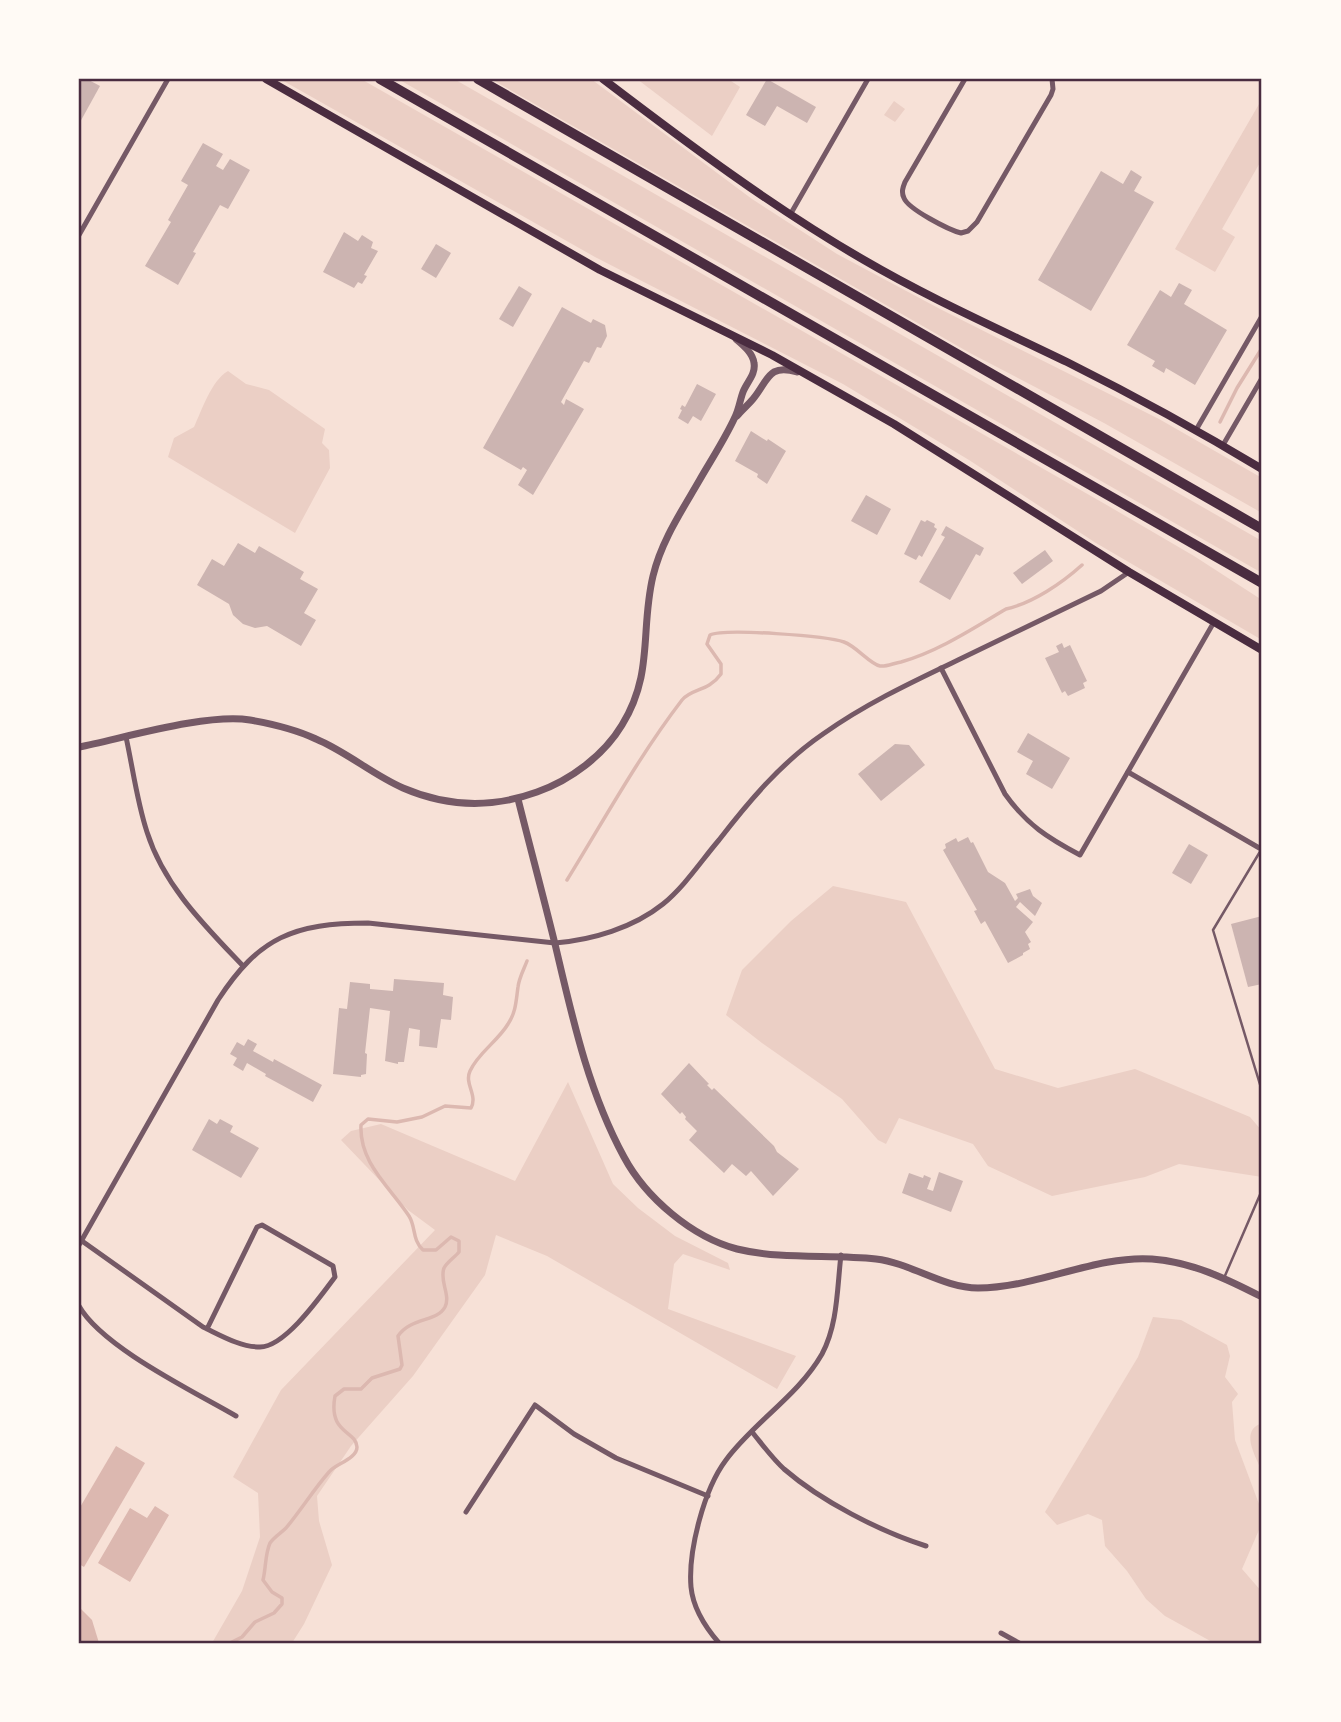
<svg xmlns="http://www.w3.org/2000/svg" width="1341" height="1722" font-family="'Source Sans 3',sans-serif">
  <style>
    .green { fill: #ebcfc5 }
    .water { fill: #dcb8b0 }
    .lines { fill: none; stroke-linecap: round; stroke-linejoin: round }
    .stream { stroke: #dcb8b0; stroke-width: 3.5 }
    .building { fill: #ccb4b1 }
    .service { stroke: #755966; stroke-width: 2.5 }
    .minor { stroke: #755966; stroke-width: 5 }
    .tertiary { stroke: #755966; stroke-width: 7 }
    .secondary { stroke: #4a2c40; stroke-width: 8 }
    .motorway { stroke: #4a2c40; stroke-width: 10 }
    .neatline { fill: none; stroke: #4a2c40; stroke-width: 2.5 }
  </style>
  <rect width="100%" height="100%" fill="#f7e1d7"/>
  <g class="green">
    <polygon points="280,79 361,79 1105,504 1194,556 1262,600 1262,640 1096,543 969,460 843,384 595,257"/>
    <polygon points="398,79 454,79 1262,541 1262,573"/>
    <polygon points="491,79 591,79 752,199 837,254 940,309 1159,419 1262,478 1262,513 1104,423 970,353"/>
    <polygon points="637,79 728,79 740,87 712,136"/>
    <polygon points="1262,99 1262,159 1222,229 1235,237 1215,272 1175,249"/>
    <polygon points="894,101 905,109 895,122 884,115"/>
    <path d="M228,371L246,384L269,390L325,429L322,443L329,450L330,468L295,533L168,457L174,438L194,427C202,410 211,381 228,371Z"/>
    <polygon points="833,886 906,902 995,1069 1058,1088 1135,1069 1250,1117 1262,1131 1262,1177 1179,1164 1145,1177 1052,1196 988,1166 973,1144 899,1118 886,1144 878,1140 842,1099 762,1043 726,1015 742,970 791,921"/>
    <polygon points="568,1082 613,1184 638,1208 675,1236 728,1263 730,1270 683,1254 674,1264 668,1309 796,1356 777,1389 547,1256 496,1235 485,1275 413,1376 351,1446 317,1496 319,1521 332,1565 304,1624 292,1643 212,1643 242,1591 260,1537 258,1493 233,1477 281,1390 435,1230 408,1210 341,1140 351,1131 381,1124 515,1181"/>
    <polygon points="1153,1317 1181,1320 1227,1345 1230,1356 1225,1377 1238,1394 1232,1402 1235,1440 1262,1512 1262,1523 1242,1569 1262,1592 1262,1643 1214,1643 1165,1616 1146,1599 1127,1571 1105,1546 1102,1520 1088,1514 1057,1525 1045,1512 1138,1357"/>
    <path d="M1262,1423V1472C1256,1456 1239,1431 1262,1423Z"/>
  </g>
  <g class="water">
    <polygon points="116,1446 145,1463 84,1567 79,1564 79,1509"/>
    <polygon points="155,1506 169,1515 130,1582 98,1563 130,1508 147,1518"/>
    <polygon points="79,1607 92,1620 99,1643 79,1643"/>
  </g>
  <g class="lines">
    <g class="stream">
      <polyline points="1220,422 1237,388 1262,348"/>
      <path d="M567,880C604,820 639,756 682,700C692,688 708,692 721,674V664L707,644L710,635C725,628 827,636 844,642C856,646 870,664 880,666C886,667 894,663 901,662C939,651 972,629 1006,609C1033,603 1062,583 1082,565"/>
      <path d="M230,1643L242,1637L255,1622L274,1613L282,1604V1598L272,1592L263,1580C266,1568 265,1554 270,1543C274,1537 281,1533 286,1528C301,1510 314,1489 329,1472C335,1464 357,1459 357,1447C356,1430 328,1434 335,1396L344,1389H361L372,1378L400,1369L402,1365L398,1336C411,1317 437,1322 445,1307C451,1295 439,1281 444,1268C447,1262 455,1257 459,1252V1241L451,1237L436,1250H423C412,1240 416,1227 409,1216C390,1187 359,1163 361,1125L368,1119L397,1122L422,1117L445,1106L471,1108C478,1095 464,1084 470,1071C478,1053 498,1041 508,1024C516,1012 516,1001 518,987C519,978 524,969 527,961"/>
    </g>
  </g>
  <g class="building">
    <polygon points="79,79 87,79 100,86 79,124"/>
    <polygon points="767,79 816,107 807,123 777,106 765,126 746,115"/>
    <polygon points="203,143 223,154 216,166 223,170 230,159 250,170 228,209 220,205 193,252 196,253 178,285 145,266 171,222 168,220 188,185 181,181"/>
    <polygon points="1131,170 1142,177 1134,191 1154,202 1091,311 1038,280 1101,171 1123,184"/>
    <polygon points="344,232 358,241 362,235 373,242 371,248 378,251 364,275 367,276 362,284 358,282 354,288 323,272"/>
    <polygon points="436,244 451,253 436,278 421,269"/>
    <polygon points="1179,283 1192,290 1184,304 1227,330 1195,385 1166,368 1164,373 1152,366 1155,361 1127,345 1160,290 1171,297"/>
    <polygon points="519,286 532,294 513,327 499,319"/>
    <polygon points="562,307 591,323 593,319 605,325 607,336 601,348 597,347 589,363 584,361 561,402 564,405 566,399 584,409 533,495 518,485 527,470 523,467 521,470 483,448"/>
    <polygon points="697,384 716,394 701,421 693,416 688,424 678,418 682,410 680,409 682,405 685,407"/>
    <polygon points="751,431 767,441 768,439 786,451 767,484 757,477 758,474 735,461"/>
    <polygon points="866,495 891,509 877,535 851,521"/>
    <polygon points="921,520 925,522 927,520 935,524 934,527 937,529 922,557 919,555 916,560 904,554"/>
    <polygon points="946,526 984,548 980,556 976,554 950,600 919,582 945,537 941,535"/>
    <polygon points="238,543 255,553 259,546 304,572 300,579 318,589 304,613 316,620 301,646 267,626 255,628 243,624 233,615 229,604 197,585 212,559 224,566"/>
    <polygon points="1045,550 1053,561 1022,584 1013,573"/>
    <polygon points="1062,643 1064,648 1070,645 1087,681 1083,683 1085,688 1068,696 1065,691 1062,693 1045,658 1059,652 1056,646"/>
    <polygon points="1028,733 1070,758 1052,789 1026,774 1033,761 1017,752"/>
    <polygon points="895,744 909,745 925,765 881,801 858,774"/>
    <polygon points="968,837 971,843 973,842 988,872 1005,883 1015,901 1018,898 1016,894 1030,889 1033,896 1042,903 1035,916 1020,902 1016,907 1033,922 1025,932 1031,942 1028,944 1030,949 1023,953 1023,955 1008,963 985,921 981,924 974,911 977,910 943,850 946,848 945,844 956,838 958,842"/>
    <polygon points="1189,844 1208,855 1191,884 1172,873"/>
    <polygon points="1262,916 1262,984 1248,987 1231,924"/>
    <polygon points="394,979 444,983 443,995 453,997 451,1020 441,1019 437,1048 419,1046 420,1030 409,1028 404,1062 398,1062 398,1064 385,1061 390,1011 370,1008 365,1053 367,1054 366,1074 361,1075 361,1077 333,1074 339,1008 347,1009 350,982 370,984 370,989 393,991"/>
    <polygon points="248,1039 257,1044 253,1051 273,1062 274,1059 322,1085 313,1102 265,1076 266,1074 247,1063 243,1071 233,1065 237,1058 230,1054 237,1042 244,1046"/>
    <polygon points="689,1063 709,1084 707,1085 712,1090 714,1088 774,1146 777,1152 799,1169 773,1196 751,1171 746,1176 732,1164 724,1173 689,1140 697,1131 685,1119 686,1117 682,1112 680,1114 661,1094"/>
    <polygon points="209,1119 217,1124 220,1119 233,1126 230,1132 259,1148 241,1178 192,1150"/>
    <polygon points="939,1172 963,1181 951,1212 902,1193 909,1173 923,1178 924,1175 931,1178 927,1189 933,1191"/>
  </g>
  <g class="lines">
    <g class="service">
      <polyline points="1261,850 1213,930 1262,1091"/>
      <polyline points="1224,1278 1262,1190"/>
    </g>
    <g class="minor">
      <path d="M965,79L905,182C903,187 901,192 904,198C908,209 949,230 961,233L968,231L977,222L1051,95L1053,89L1052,79"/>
      <polyline points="790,215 868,79"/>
      <polyline points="79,235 168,79"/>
      <polyline points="1196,430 1262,316"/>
      <polyline points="1223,445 1262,378"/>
      <path d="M941,668L1005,794C1027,825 1048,838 1080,855L1214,622"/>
      <path d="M126,737C133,769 137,802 147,832C164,886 205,926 243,966"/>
      <polyline points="1128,772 1261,849"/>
      <path d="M82,1241L203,1327C220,1335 240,1347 260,1347C285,1347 320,1297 335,1277L333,1266L262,1225L257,1227L207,1329"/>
      <path d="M79,1245L218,1000C259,937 294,923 368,923L555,943C592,940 633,928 663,904C685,886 701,861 719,840C749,801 782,762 823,734C865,704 912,682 958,660C1006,637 1053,614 1101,591L1129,572"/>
      <path d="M79,1306C102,1347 193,1391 236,1416"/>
      <path d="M752,1432C762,1444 772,1458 784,1469C821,1501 879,1531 926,1546"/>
      <polyline points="466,1512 535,1405 574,1434 616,1458 708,1496"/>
      <polyline points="1001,1633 1019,1643"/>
      <path d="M719,1643C706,1628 693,1608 691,1587C688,1551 704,1489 726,1460C754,1422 798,1396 822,1354C838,1324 837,1288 841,1255"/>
    </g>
    <g class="tertiary">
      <path d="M737,416C742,410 748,405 753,399C768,381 768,363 797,372"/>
      <path d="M79,747C124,738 207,713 250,720C273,724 295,729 316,739C347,752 373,775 403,788C447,807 493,808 537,792C571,780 604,755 622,725C654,673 640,630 653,576C661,542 681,512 699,481C711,460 725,439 735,417C739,409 740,400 743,392C747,382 756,374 754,363C753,353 743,345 736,339"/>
      <path d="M518,799C530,847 543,895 555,944C572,1016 588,1091 624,1157C646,1198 692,1237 737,1249C782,1260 831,1254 876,1259C911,1263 943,1288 978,1288C1036,1288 1096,1255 1152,1259C1192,1262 1227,1279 1262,1297"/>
    </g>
    <g class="secondary">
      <polyline points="266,79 600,270 772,355 894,424 1129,572 1262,650"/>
      <path d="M603,79C687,143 772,207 864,260C929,298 999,329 1067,362C1133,395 1199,431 1262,469"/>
    </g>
    <g class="motorway">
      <polyline points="380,79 1262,583"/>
      <polyline points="478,79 1262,529"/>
    </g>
  </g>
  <rect width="1341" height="1722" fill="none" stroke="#fffaf5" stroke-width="161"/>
  <rect x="80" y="80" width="1180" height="1562" class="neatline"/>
</svg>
